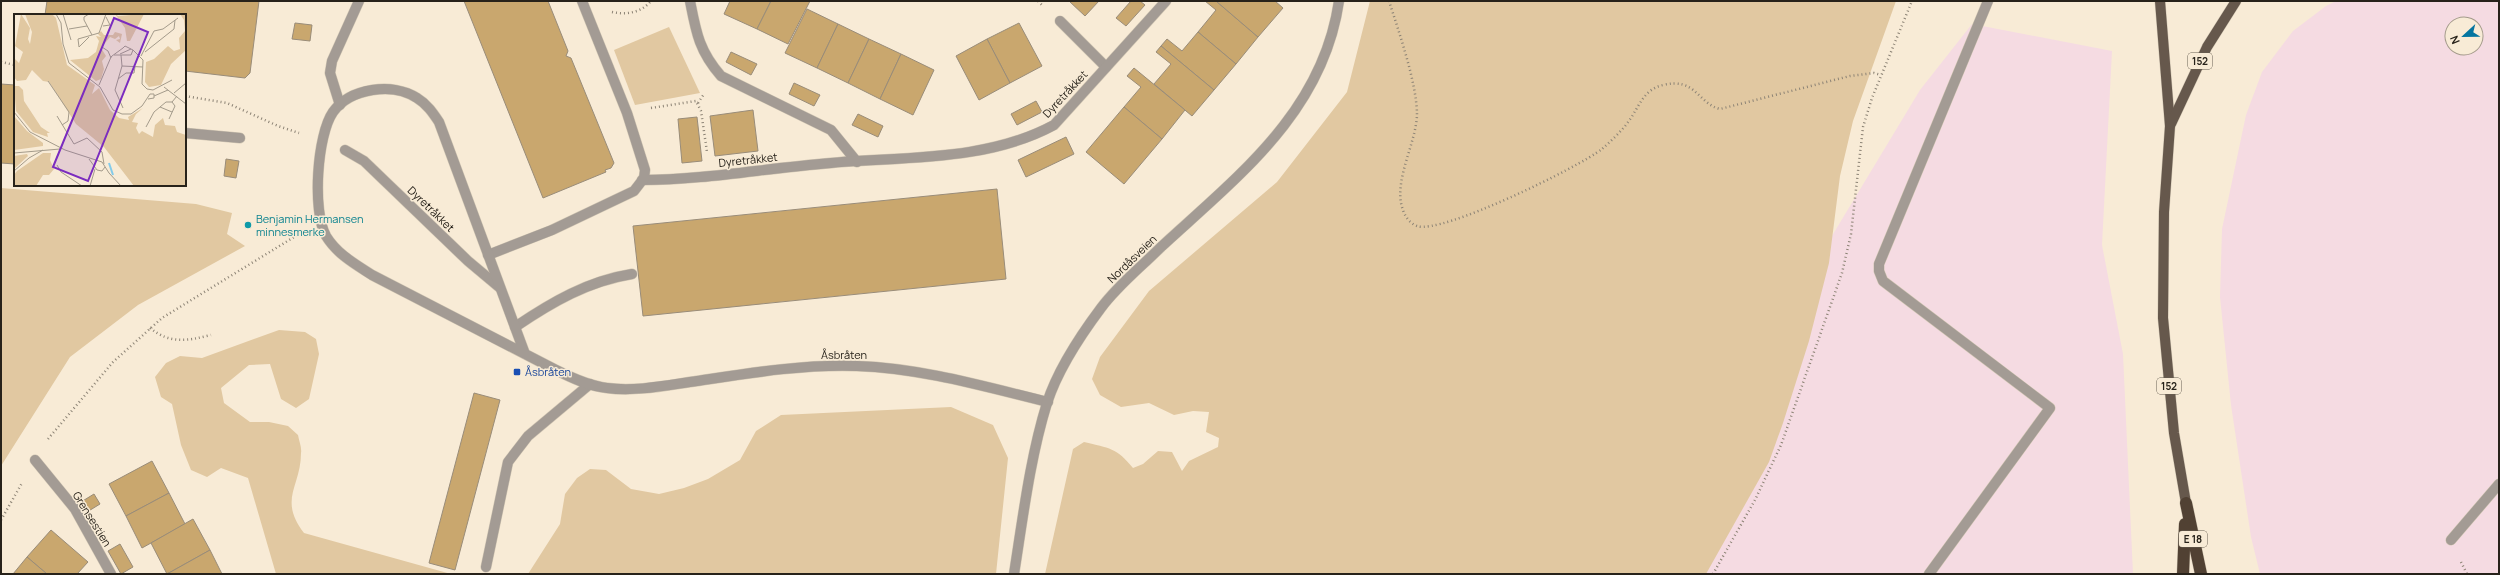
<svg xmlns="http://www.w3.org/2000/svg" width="2500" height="575" font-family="Manrope,sans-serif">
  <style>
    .commercial { fill: #f5dbe2; fill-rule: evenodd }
    .green { fill: #e1c8a1 }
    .building { fill: #c9a76e; stroke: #998c79 }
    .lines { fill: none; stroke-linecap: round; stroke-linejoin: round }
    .lane-casing { stroke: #d2c7b4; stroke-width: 11 }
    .street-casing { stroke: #d2c7b4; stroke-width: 11 }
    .primary-casing { stroke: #d2c7b4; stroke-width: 11 }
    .highway-casing { stroke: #d2c7b4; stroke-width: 13 }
    .path { stroke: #8c8375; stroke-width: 2.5; stroke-dasharray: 1 3; stroke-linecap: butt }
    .lane { stroke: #a39b94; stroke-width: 10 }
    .street { stroke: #a39b94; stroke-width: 10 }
    .primary { stroke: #66584c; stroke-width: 10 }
    .highway { stroke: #514133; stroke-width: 12 }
    .culture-dot { fill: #0f9aa8; stroke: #f8ebd6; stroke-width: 1.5 }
    .transit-dot { fill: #1a4fb4; stroke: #f8ebd6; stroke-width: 1.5 }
    .labels { text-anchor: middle; stroke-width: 3; stroke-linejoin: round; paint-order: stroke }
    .shield { fill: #f8ebd6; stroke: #665e52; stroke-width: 1 }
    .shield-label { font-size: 10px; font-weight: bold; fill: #27221a }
    .street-label { font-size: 11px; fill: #27221a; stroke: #f8ebd6 }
    .culture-label { font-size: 11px; fill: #0d838f; stroke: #f8ebd6; text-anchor: start }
    .transit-label { font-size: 11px; fill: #164399; stroke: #f8ebd6; text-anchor: start }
    .inset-river { fill: none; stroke: #83cbea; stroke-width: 2 }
    .inset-road { fill: none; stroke: #a49b8b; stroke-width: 1 }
    .view { fill: #7b2cbf; fill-opacity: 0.15; stroke: #7b2cbf; stroke-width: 2 }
    .inset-edge { fill: none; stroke: #27221a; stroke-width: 2 }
  </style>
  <rect width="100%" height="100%" fill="#f8ebd6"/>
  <g class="commercial">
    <path d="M2336,1H2499V574H2260L2251,537L2231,405L2220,297L2222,229L2246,115L2262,72L2293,31L2326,6ZM2452,24H2476V48H2452Z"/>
    <polygon points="1972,24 2112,51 2102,245 2123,354 2133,574 1628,574 1920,90"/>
  </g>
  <g class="green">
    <path d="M1370,1H1896L1853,121L1840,176L1829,263L1809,341L1783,423L1769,462L1706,574H1045L1073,449L1084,442C1109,448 1117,448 1133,468L1143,464L1158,451L1172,452L1182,471L1189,461L1218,447L1219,438L1206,432L1209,412L1193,411L1174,415L1149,403L1121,407L1100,395L1092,379L1100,357L1149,291L1277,182L1347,92Z"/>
    <polygon points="669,27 700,93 635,105 614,50"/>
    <polygon points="1,188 196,204 232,213 227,234 245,246 138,305 70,357 1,466"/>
    <path d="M279,330L305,332L316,339L319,354L309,399L296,408L281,399L270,364L249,365L221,388L224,403L250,422H269L288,426L298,435C299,441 302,448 301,453C301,487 278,499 304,533L451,574H276L248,478L221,468L207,477L191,470L181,445L172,404L161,397L155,377L166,363L180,356L202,358Z"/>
    <polygon points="951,407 993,425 1008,458 996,574 528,574 560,524 565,494 577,478 590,469 606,470 631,489 659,494 684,488 708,479 740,460 756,431 781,415"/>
  </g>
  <g class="building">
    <polygon points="47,1 259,1 250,73 245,78 185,71 185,15 45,15"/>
    <polygon points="464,1 548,1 568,51 566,56 571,58 614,163 611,168 605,170 606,172 543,198"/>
    <polygon points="730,1 771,1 757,29 724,14"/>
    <polygon points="771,1 810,1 788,44 757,29"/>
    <polygon points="1069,1 1099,1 1085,16"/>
    <polygon points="1131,1 1140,1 1145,5 1126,26 1116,18"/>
    <polygon points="1205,1 1216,1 1258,37 1236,64 1198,32 1216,10"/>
    <polygon points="1216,1 1275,1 1283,8 1258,37"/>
    <polygon points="807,9 838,24 817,68 785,53"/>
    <polygon points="295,23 312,25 310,41 292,39"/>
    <polygon points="1019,23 1042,66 1010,83 987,39"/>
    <polygon points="838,24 869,39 848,83 817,68"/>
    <polygon points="1198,32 1236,64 1214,90 1161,46 1167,39 1182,51"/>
    <polygon points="869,39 901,54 880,99 848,83"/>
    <polygon points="987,39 1010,83 979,100 956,56"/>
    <polygon points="1161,46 1214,90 1192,116 1154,84 1171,64 1156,52"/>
    <polygon points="731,52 757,64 751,75 726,62"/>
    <polygon points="901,54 934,70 913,115 880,99"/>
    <polygon points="1134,68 1185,110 1162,139 1124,107 1141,87 1127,76"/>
    <polygon points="794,83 820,95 814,106 789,94"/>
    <polygon points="1,84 15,85 15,164 1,163"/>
    <polygon points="1036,101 1042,112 1017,125 1011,114"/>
    <polygon points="1124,107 1162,139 1124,184 1086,152"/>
    <polygon points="753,110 758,151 715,156 710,116"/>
    <polygon points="858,114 883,126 878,137 852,125"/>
    <polygon points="697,117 702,161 682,163 678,119"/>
    <polygon points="1066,137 1074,154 1026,177 1018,160"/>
    <polygon points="226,159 239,161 236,178 224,176"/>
    <polygon points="997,189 1006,279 643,316 633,226"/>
    <polygon points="474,393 500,400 455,570 429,563"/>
    <polygon points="152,461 169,493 126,516 109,484"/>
    <polygon points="169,493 185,524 142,548 126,516"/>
    <polygon points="94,494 100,504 87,512 81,502"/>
    <polygon points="193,519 210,550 167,574 151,543"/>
    <polygon points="51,530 88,562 77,574 47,574 27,557"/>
    <polygon points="120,544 133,567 121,574 108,551"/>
    <polygon points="210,550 222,574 167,574"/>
    <polygon points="27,557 47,574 13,574"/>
  </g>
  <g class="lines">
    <g class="lane-casing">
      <g id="lane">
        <path d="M690,1C696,32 699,51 721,76L831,130L857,162"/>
        <polyline points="1060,21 1106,67"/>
        <polyline points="340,105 330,73 332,61 359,1"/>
        <polyline points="185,133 240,138"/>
        <polyline points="345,150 364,161 468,261 499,287"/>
        <path d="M642,180C702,180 761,169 820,164C897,156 984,163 1054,125L1166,1"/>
        <polyline points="488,255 552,230 634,191 644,178 645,170 627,113 582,1"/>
        <path d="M515,327C552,302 588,281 632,274"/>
        <polyline points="35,460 75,509 111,574"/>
        <polyline points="2451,540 2499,484"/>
        <polyline points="486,567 508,462 528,436 590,384"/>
        <polyline points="1929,574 2050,408 1883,281 1879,271 1879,264 1988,1"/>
      </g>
    </g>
    <g class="street-casing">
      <g id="street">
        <path d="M525,354L439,122C433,113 427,104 417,98C393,82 350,88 333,112C317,135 312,211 326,236C337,254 355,264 372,275L556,370C572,378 589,386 607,388C636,392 668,385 697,381C750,373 804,364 857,366C921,368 986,387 1048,402"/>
        <path d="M1014,574C1023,517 1030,458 1047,403C1058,369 1080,336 1101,308C1118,285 1141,267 1161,247C1238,176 1323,112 1339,1"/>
      </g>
    </g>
    <g class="primary-casing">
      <g id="primary">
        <polyline points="2160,1 2170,126 2164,212 2163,318 2174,433 2186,503"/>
        <polyline points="2171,124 2207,47 2236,1"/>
      </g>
    </g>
    <g class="highway-casing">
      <g id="highway">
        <polyline points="2186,503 2201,574"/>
        <polyline points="2183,574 2185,524"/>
      </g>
    </g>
    <g class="path">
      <polyline points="1038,1 1043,6"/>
      <path d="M1389,1C1399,32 1417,84 1417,115C1416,143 1394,180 1402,207C1404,215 1409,223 1417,226C1441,235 1579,167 1602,149C1612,140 1623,130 1631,118C1640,104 1645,89 1663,85C1696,77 1697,103 1720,109L1850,76L1874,73L1881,75"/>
      <path d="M612,12C626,15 641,13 651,1"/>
      <polyline points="1,62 15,65"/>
      <polyline points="185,96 227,103 278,126 299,133"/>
      <polyline points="698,103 704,94"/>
      <polyline points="651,108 696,101 701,111 707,152"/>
      <path d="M150,328C170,344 187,341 211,335"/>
      <polyline points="48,439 113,362 162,318 299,234"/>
      <polyline points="1,520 22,483"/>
      <polyline points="2461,562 2467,574"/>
      <polyline points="1713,574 1755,500 1781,445 1842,273 1851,234 1863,127 1872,98 1912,1"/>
    </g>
    <use href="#lane" class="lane"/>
    <use href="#street" class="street"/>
    <use href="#primary" class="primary"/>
    <use href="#highway" class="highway"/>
  </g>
  <circle class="culture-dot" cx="248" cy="225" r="4"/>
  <rect class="transit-dot" x="513" y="368" width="8" height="8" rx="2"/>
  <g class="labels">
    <g class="shield">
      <rect x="2188" y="53" width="24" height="16" rx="3"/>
      <rect x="2157" y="378" width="24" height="16" rx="3"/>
      <rect x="2179" y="531" width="28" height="16" rx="3"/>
    </g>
    <g class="shield-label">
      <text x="2200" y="65">152</text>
      <text x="2169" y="390">152</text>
      <text x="2193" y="543">E 18</text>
    </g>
    <g class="street-label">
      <text transform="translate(1065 94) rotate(-47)" y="4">Dyretråkket</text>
      <text transform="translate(748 160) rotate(-6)" y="4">Dyretråkket</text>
      <text transform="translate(431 209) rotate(44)" y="4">Dyretråkket</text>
      <text transform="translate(1132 259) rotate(-44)" y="4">Nordåsveien</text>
      <text x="844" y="359">Åsbråten</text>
      <text transform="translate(92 519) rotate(58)" y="4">Grensestien</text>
    </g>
    <g class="culture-label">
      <text x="256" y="223">Benjamin Hermansen<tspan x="256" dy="13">minnesmerke</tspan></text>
    </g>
    <g class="transit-label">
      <text x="525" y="376">Åsbråten</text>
    </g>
  </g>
  <g transform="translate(14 14)">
    <rect width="172" height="172" fill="#f8ebd6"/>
    <path d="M7,0L16,14L14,25L16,30L18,18L11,0H38L42,4L53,51L81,71L78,80L85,74L96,96L105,104L115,106L114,103L129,94L122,100L118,108L124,109L122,114L125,120L128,117L139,123L141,111L149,104L151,111L161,112L163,118L172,121V172H120L90,133L62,110L35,68L29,67L18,56L12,66L3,67L0,63V44L5,49L9,38L1,32ZM101,0L104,2L130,0L116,27H113L111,14ZM166,0H172V36L157,50L147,71L135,73L131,68L132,48L140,45L154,32L160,37L166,35L165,24L171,17L170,6ZM87,17L90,21H99L101,18L108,20L106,29L102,26L106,25L105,22L101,25L96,23L87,34L92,42L88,47L90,55L87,65L82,67L56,46L74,44L82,38L85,27L82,22L87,23L84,20ZM0,72H5L9,76L10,87L27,113L36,119H33L34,123L19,118L2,97ZM0,102L13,117L29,129V132L0,136ZM29,139H37L36,146L40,155L35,161H29L22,172H0V161L3,157ZM13,140L14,142L0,155V142Z" fill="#e1c8a1"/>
    <path class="inset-river" d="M95,149L99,161"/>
    <path class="inset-road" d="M42,0L47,9L49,30L55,49L86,73L99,96L108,100H117L128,92L136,80H140V84L134,85M49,0L57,26M75,0L70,3V6L78,21M89,12L96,11L92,3M55,15L73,12M75,23L65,33L64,25L85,19L92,0M88,33L94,37L97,44M119,36L129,46L128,70L133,75L139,76M131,38L160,15L161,6M106,40L117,35M107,41L108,52L129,53M127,42L140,17L149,15L164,4M108,52L101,76L109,94M104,65L112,59H120L121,53M34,67L55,98L54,107L48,111M85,71L97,43L98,42L109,34L111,32L119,36L117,41H100M150,73L172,90M139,76L158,66M160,79L172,69M140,82L154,76M146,93L158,98M0,98L16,118L51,136M43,102L60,130L73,124L88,138L90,150M155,105L161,92L158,88L163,82M132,113L140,98L152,88H158M51,136L88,148L95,159L107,172M0,139L46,135M75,145L83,156L88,157L91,153M43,151L47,158L68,172M0,157L15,144L29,136M76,172L81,155"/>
    <path class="view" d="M100,4L134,18L74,167L39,153Z"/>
    <rect width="172" height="172" class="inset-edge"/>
  </g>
  <rect width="2500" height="575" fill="none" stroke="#27221a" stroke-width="4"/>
  <g transform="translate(2464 36) rotate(248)"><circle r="19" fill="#f8ebd6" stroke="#a49b8b"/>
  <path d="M0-3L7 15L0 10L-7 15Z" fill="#0475a0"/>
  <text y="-6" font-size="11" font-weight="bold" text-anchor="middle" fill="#27221a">N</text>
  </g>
</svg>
